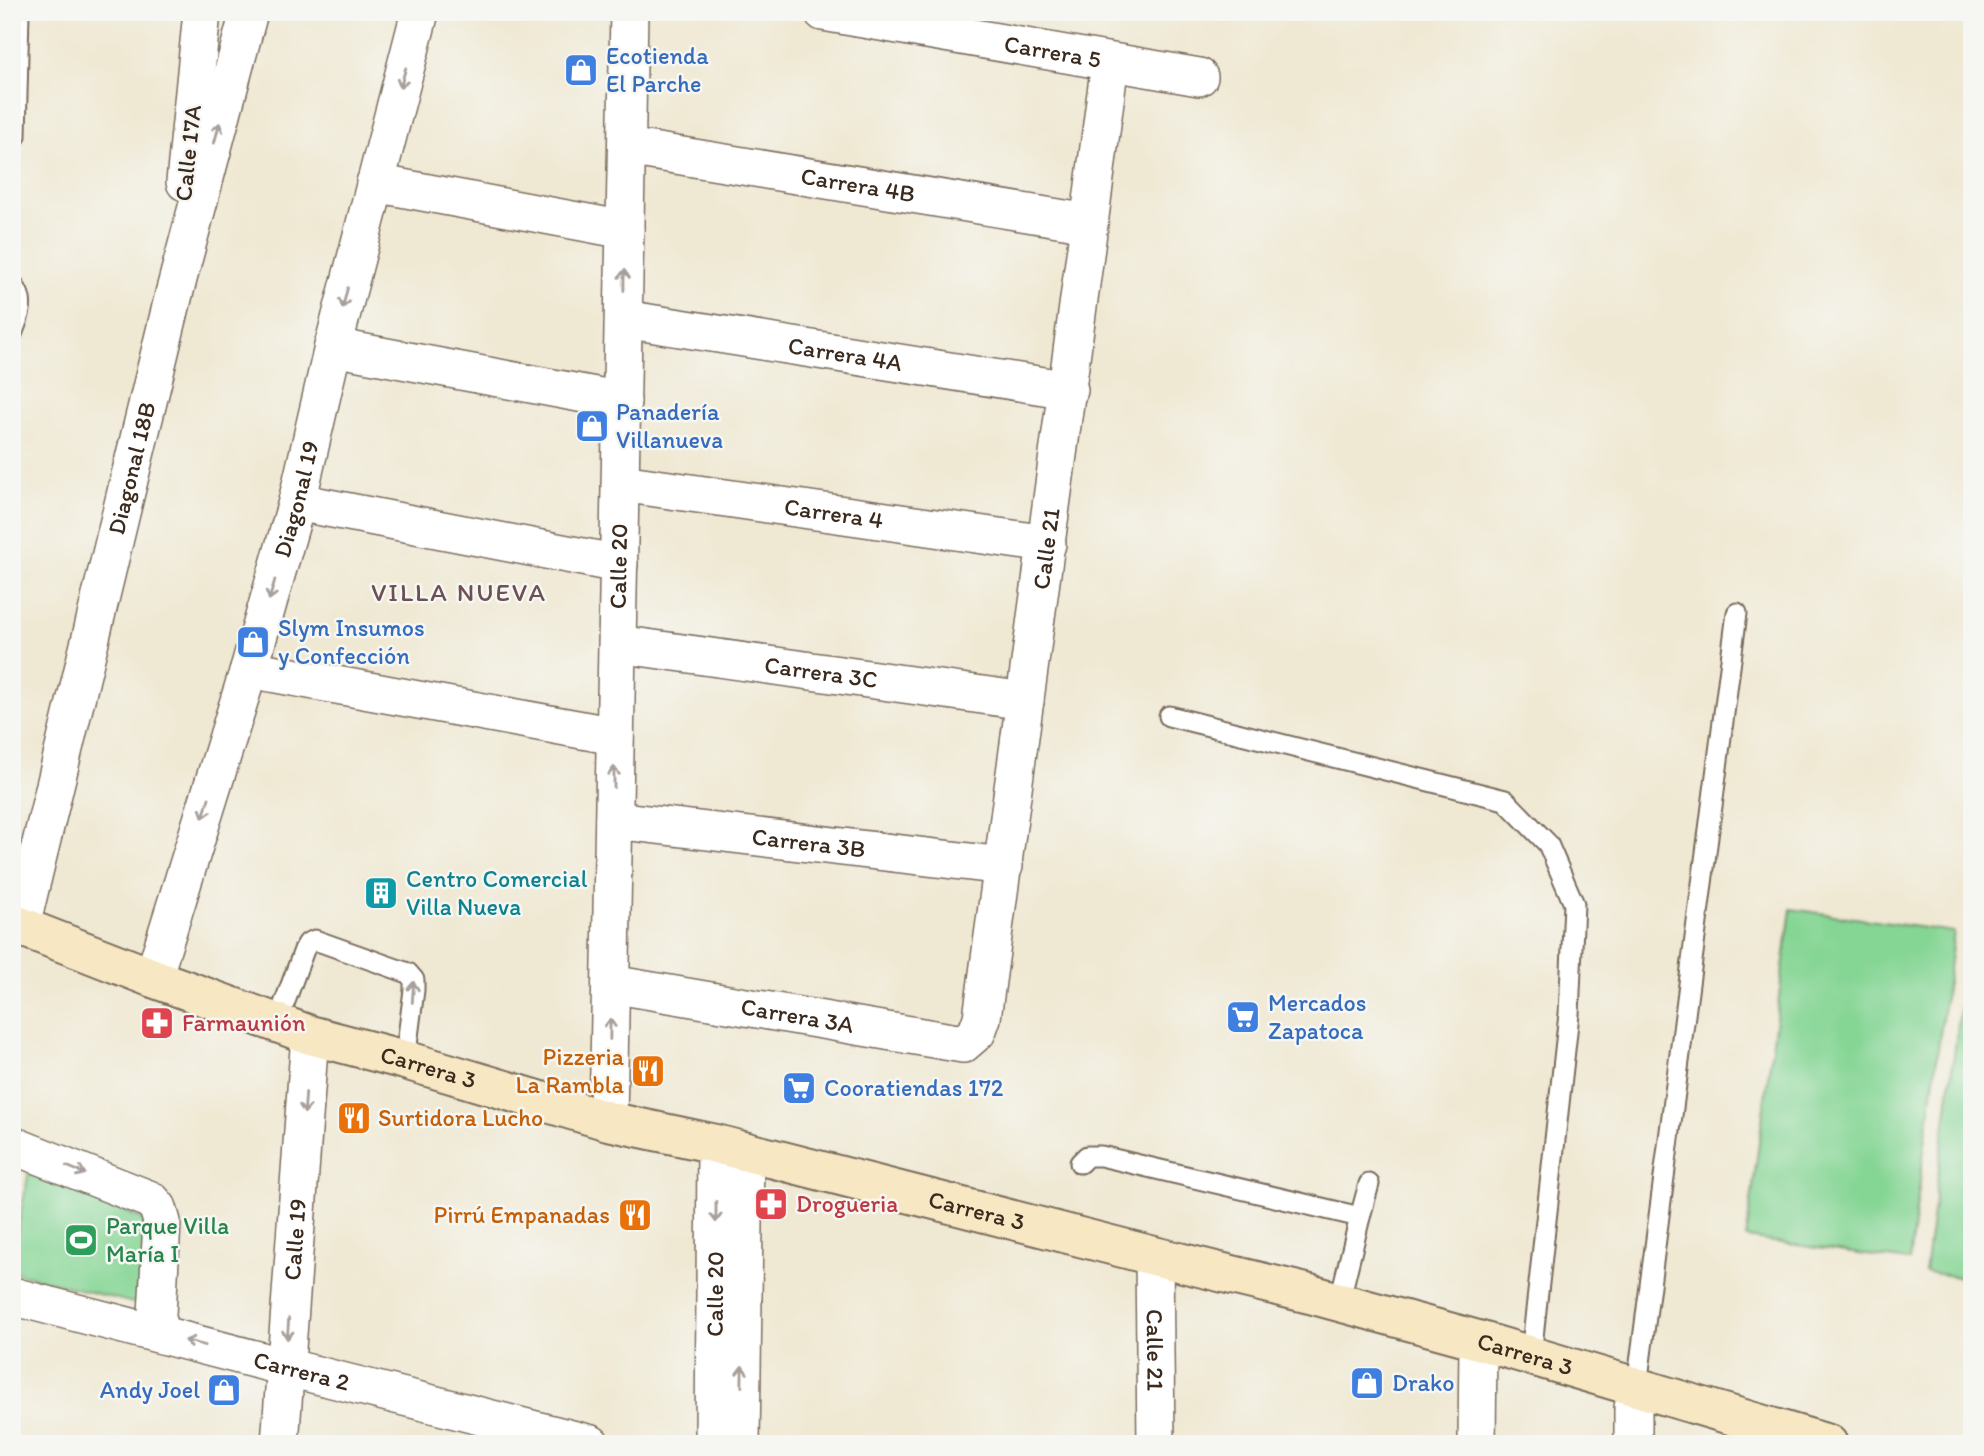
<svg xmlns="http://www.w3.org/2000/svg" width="1984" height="1456" font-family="Itim,sans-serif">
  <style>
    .green { fill: #85d594; stroke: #608059; stroke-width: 2 }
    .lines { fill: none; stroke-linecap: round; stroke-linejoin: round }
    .lane-casing { stroke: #7a6c5d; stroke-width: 23 }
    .street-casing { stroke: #7a6c5d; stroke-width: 40 }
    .secondary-casing { stroke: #7a6c5d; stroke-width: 42 }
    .lane { stroke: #fff; stroke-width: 19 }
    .street { stroke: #fff; stroke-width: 37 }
    .secondary { stroke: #f7e8c3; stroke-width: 38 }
    .oneway { stroke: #a79f9a }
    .labels { text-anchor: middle; stroke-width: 5; stroke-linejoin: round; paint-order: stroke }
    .street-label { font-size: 24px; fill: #3b2a1e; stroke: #f6f6f2 }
    .shop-label { font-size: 24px; fill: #366cbe; stroke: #f6f6f2; text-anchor: start }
    .culture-label { font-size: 24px; fill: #0d838f; stroke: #f6f6f2; text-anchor: start }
    .health-label { font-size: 24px; fill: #be3a42; stroke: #f6f6f2; text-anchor: start }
    .food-label { font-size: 24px; fill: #c56008; stroke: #f6f6f2; text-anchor: end }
    .leisure-label { font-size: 24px; fill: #27864d; stroke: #f6f6f2; text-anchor: start }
    .neighbourhood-label { font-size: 26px; letter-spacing: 2px; fill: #6d5055; stroke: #f6f6f2 }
  </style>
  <rect width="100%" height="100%" fill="#f6f6f2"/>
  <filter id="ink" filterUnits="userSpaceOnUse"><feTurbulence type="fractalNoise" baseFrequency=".0143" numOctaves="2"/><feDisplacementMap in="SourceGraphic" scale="14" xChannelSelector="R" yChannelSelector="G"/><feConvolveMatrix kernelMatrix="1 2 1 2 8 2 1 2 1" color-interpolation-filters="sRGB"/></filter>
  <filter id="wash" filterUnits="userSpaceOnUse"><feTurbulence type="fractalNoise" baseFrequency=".00686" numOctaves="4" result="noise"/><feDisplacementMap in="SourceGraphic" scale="28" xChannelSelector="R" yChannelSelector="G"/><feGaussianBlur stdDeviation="1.57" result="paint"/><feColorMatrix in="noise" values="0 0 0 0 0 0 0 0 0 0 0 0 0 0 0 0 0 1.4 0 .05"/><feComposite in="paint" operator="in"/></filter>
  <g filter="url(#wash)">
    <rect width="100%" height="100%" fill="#efe8d2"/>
    <g class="green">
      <polygon points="1791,909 1954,932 1909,1261 1746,1238"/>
      <polygon points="1969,942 1972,942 1972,1279 1925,1272"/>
      <polygon points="29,1171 145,1220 145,1306 12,1272 12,1259"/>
    </g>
  </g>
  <g filter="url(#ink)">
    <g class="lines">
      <g class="lane-casing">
        <g id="lane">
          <polyline points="16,136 19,12"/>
          <path d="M12,284C27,300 19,317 12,334"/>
          <polyline points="1169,716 1505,800 1548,844 1574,904 1569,1014 1531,1355"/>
          <polyline points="277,1023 304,950 308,943 315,940 408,973 414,980 414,990 405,1060"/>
          <polyline points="1080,1163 1087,1156 1101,1156 1360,1217 1339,1303"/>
          <polyline points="1360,1217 1369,1184"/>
          <polyline points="1637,1386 1737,613"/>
        </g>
      </g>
      <g class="street-casing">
        <g id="street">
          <path id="s1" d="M823,12L1199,77"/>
          <path id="s2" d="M627,147L1089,223"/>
          <polyline points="185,182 202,12"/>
          <polyline points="375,183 625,230"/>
          <path id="s3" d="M624,319L1069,390"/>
          <polyline points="333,347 622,401"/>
          <path id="s4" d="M621,483L1047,544"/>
          <polyline points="297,502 619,564"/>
          <path id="s5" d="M618,644L1025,701"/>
          <polyline points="249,669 615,736"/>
          <path id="s6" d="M614,820L1004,866"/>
          <path id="s7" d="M21,926L174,294L249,12"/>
          <path id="s8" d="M153,978L249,669L297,502L333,347L420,12"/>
          <path id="s9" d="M611,984L963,1044L977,1032L982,1018C1027,700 1069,381 1110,62"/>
          <path id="s10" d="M608,1121L629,12"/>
          <polyline points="12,1145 151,1200 158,1208 162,1222 156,1333"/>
          <path id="s11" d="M1154,1256L1156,1444"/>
          <path id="s12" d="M12,1296L285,1367L591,1444"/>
          <path id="s13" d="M280,1444L310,1035"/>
          <path id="s14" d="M714,1444L716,1144"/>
          <polyline points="741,1444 745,1151"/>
          <polyline points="1477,1444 1478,1340"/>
          <polyline points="1633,1444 1633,1408 1637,1386"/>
        </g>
      </g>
      <g class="secondary-casing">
        <g id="secondary">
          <path id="s15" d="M12,923L153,978L310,1035L405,1060L608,1121L716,1144L1154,1256L1310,1294L1478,1340L1828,1444"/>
        </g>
      </g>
      <use href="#lane" class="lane"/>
      <use href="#street" class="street"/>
      <use href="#secondary" class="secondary"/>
    </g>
    <defs><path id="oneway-shaft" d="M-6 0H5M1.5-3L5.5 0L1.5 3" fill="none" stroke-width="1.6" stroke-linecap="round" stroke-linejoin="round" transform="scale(1.75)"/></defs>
    <g class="oneway">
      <use href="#oneway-shaft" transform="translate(403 78) rotate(105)"/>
      <use href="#oneway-shaft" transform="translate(217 133) rotate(-75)"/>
      <use href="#oneway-shaft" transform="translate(624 280) rotate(-89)"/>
      <use href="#oneway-shaft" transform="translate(345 298) rotate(104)"/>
      <use href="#oneway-shaft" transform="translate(272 590) rotate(106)"/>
      <use href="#oneway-shaft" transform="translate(614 777) rotate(-90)"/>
      <use href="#oneway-shaft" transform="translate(206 808) rotate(107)"/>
      <use href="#oneway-shaft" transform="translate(413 992) rotate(-86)"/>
      <use href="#oneway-shaft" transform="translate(610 1029) rotate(-89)"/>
      <use href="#oneway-shaft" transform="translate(305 1103) rotate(94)"/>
      <use href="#oneway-shaft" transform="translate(76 1170) rotate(22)"/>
      <use href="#oneway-shaft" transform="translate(716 1212) rotate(90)"/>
      <use href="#oneway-shaft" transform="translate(288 1329) rotate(94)"/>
      <use href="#oneway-shaft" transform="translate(195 1343) rotate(-165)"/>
      <use href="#oneway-shaft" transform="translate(742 1376) rotate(-89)"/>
    </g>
  </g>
  <defs>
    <g id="shop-square" transform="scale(1.75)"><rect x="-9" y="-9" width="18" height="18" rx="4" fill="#3f7fe0" stroke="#f6f6f2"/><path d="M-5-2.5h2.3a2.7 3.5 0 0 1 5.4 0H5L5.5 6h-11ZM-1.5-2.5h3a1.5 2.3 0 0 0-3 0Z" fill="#fff"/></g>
    <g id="building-square" transform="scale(1.75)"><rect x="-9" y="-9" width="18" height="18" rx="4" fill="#0f9aa8" stroke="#f6f6f2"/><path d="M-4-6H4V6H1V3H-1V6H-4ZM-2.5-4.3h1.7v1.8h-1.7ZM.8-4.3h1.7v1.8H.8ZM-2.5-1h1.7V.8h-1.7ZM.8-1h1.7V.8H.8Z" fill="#fff"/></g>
    <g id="supermarket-square" transform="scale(1.75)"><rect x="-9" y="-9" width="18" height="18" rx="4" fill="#3f7fe0" stroke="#f6f6f2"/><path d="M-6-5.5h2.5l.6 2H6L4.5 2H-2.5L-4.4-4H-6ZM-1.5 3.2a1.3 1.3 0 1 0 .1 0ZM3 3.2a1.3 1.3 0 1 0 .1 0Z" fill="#fff"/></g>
    <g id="pharmacy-square" transform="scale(1.75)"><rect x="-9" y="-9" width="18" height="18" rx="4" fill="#e0444e" stroke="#f6f6f2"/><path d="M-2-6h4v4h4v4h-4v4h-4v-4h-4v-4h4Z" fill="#fff"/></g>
    <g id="restaurant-square" transform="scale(1.75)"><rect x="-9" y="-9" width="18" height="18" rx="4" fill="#e8710a" stroke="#f6f6f2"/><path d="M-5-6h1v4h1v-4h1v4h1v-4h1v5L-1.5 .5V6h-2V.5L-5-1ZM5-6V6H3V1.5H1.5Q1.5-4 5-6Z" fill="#fff"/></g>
    <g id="stadium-square" transform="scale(1.75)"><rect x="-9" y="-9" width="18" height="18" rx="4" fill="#2e9e5b" stroke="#f6f6f2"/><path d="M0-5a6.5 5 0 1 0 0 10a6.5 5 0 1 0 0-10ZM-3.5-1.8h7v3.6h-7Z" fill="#fff"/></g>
  </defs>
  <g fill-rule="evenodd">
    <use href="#shop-square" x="581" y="70"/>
    <use href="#shop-square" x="592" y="426"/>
    <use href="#shop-square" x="253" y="642"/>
    <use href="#building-square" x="381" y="893"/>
    <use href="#supermarket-square" x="1243" y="1017"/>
    <use href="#pharmacy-square" x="157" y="1023"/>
    <use href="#restaurant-square" x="648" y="1071"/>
    <use href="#supermarket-square" x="799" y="1088"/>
    <use href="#restaurant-square" x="354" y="1118"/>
    <use href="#pharmacy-square" x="771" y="1204"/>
    <use href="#restaurant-square" x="635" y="1215"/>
    <use href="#stadium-square" x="81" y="1240"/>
    <use href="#shop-square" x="1367" y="1383"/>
    <use href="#shop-square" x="224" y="1390"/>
  </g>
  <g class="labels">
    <g class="street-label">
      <text dy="8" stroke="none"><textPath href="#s1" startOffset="233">Carrera 5</textPath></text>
      <text transform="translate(188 153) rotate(-84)" y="8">Calle 17A</text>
      <text dy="8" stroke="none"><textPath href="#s2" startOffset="234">Carrera 4B</textPath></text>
      <text dy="8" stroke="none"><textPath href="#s3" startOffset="224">Carrera 4A</textPath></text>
      <text dy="8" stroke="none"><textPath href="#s7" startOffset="471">Diagonal 18B</textPath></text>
      <text dy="8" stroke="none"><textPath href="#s8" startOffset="500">Diagonal 19</textPath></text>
      <text dy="8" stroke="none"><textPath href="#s4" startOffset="215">Carrera 4</textPath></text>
      <text dy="8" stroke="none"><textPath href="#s9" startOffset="864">Calle 21</textPath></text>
      <text dy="8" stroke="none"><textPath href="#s10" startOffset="555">Calle 20</textPath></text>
      <text dy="8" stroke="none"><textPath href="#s5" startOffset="205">Carrera 3C</textPath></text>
      <text dy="8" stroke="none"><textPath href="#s6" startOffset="196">Carrera 3B</textPath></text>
      <text dy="8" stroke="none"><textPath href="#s9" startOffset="189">Carrera 3A</textPath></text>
      <text dy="8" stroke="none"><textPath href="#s15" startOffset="441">Carrera 3</textPath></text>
      <text dy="8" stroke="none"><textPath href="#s15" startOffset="1008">Carrera 3</textPath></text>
      <text dy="8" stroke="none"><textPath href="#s13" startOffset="205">Calle 19</textPath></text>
      <text dy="8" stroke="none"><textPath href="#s14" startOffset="150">Calle 20</textPath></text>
      <text dy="8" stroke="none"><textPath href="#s11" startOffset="94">Calle 21</textPath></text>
      <text dy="8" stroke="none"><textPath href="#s15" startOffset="1575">Carrera 3</textPath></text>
      <text dy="8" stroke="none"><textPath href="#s12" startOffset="299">Carrera 2</textPath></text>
    </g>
    <g class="shop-label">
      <text x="606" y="64">Ecotienda<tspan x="606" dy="28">El Parche</tspan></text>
      <text x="616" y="420">Panadería<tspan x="616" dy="28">Villanueva</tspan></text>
      <text x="278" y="636">Slym Insumos<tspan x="278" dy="28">y Confección</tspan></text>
      <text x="1268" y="1011">Mercados<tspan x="1268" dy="28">Zapatoca</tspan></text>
      <text x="824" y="1096">Cooratiendas 172</text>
      <text x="1392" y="1391">Drako</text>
      <text x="200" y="1398" text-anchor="end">Andy Joel</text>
    </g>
    <g class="culture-label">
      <text x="406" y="887">Centro Comercial<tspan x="406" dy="28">Villa Nueva</tspan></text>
    </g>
    <g class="health-label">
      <text x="182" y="1031">Farmaunión</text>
      <text x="796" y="1212">Drogueria</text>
    </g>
    <g class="food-label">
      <text x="624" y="1065">Pizzeria<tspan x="624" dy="28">La Rambla</tspan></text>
      <text x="378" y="1126" text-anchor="start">Surtidora Lucho</text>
      <text x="610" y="1223">Pirrú Empanadas</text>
    </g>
    <g class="leisure-label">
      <text x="106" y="1234">Parque Villa<tspan x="106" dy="28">María I</tspan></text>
    </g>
    <g class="neighbourhood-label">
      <text x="459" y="601">VILLA NUEVA</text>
    </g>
  </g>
  <rect width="1984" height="1456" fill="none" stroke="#f6f6f2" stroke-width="42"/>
</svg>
